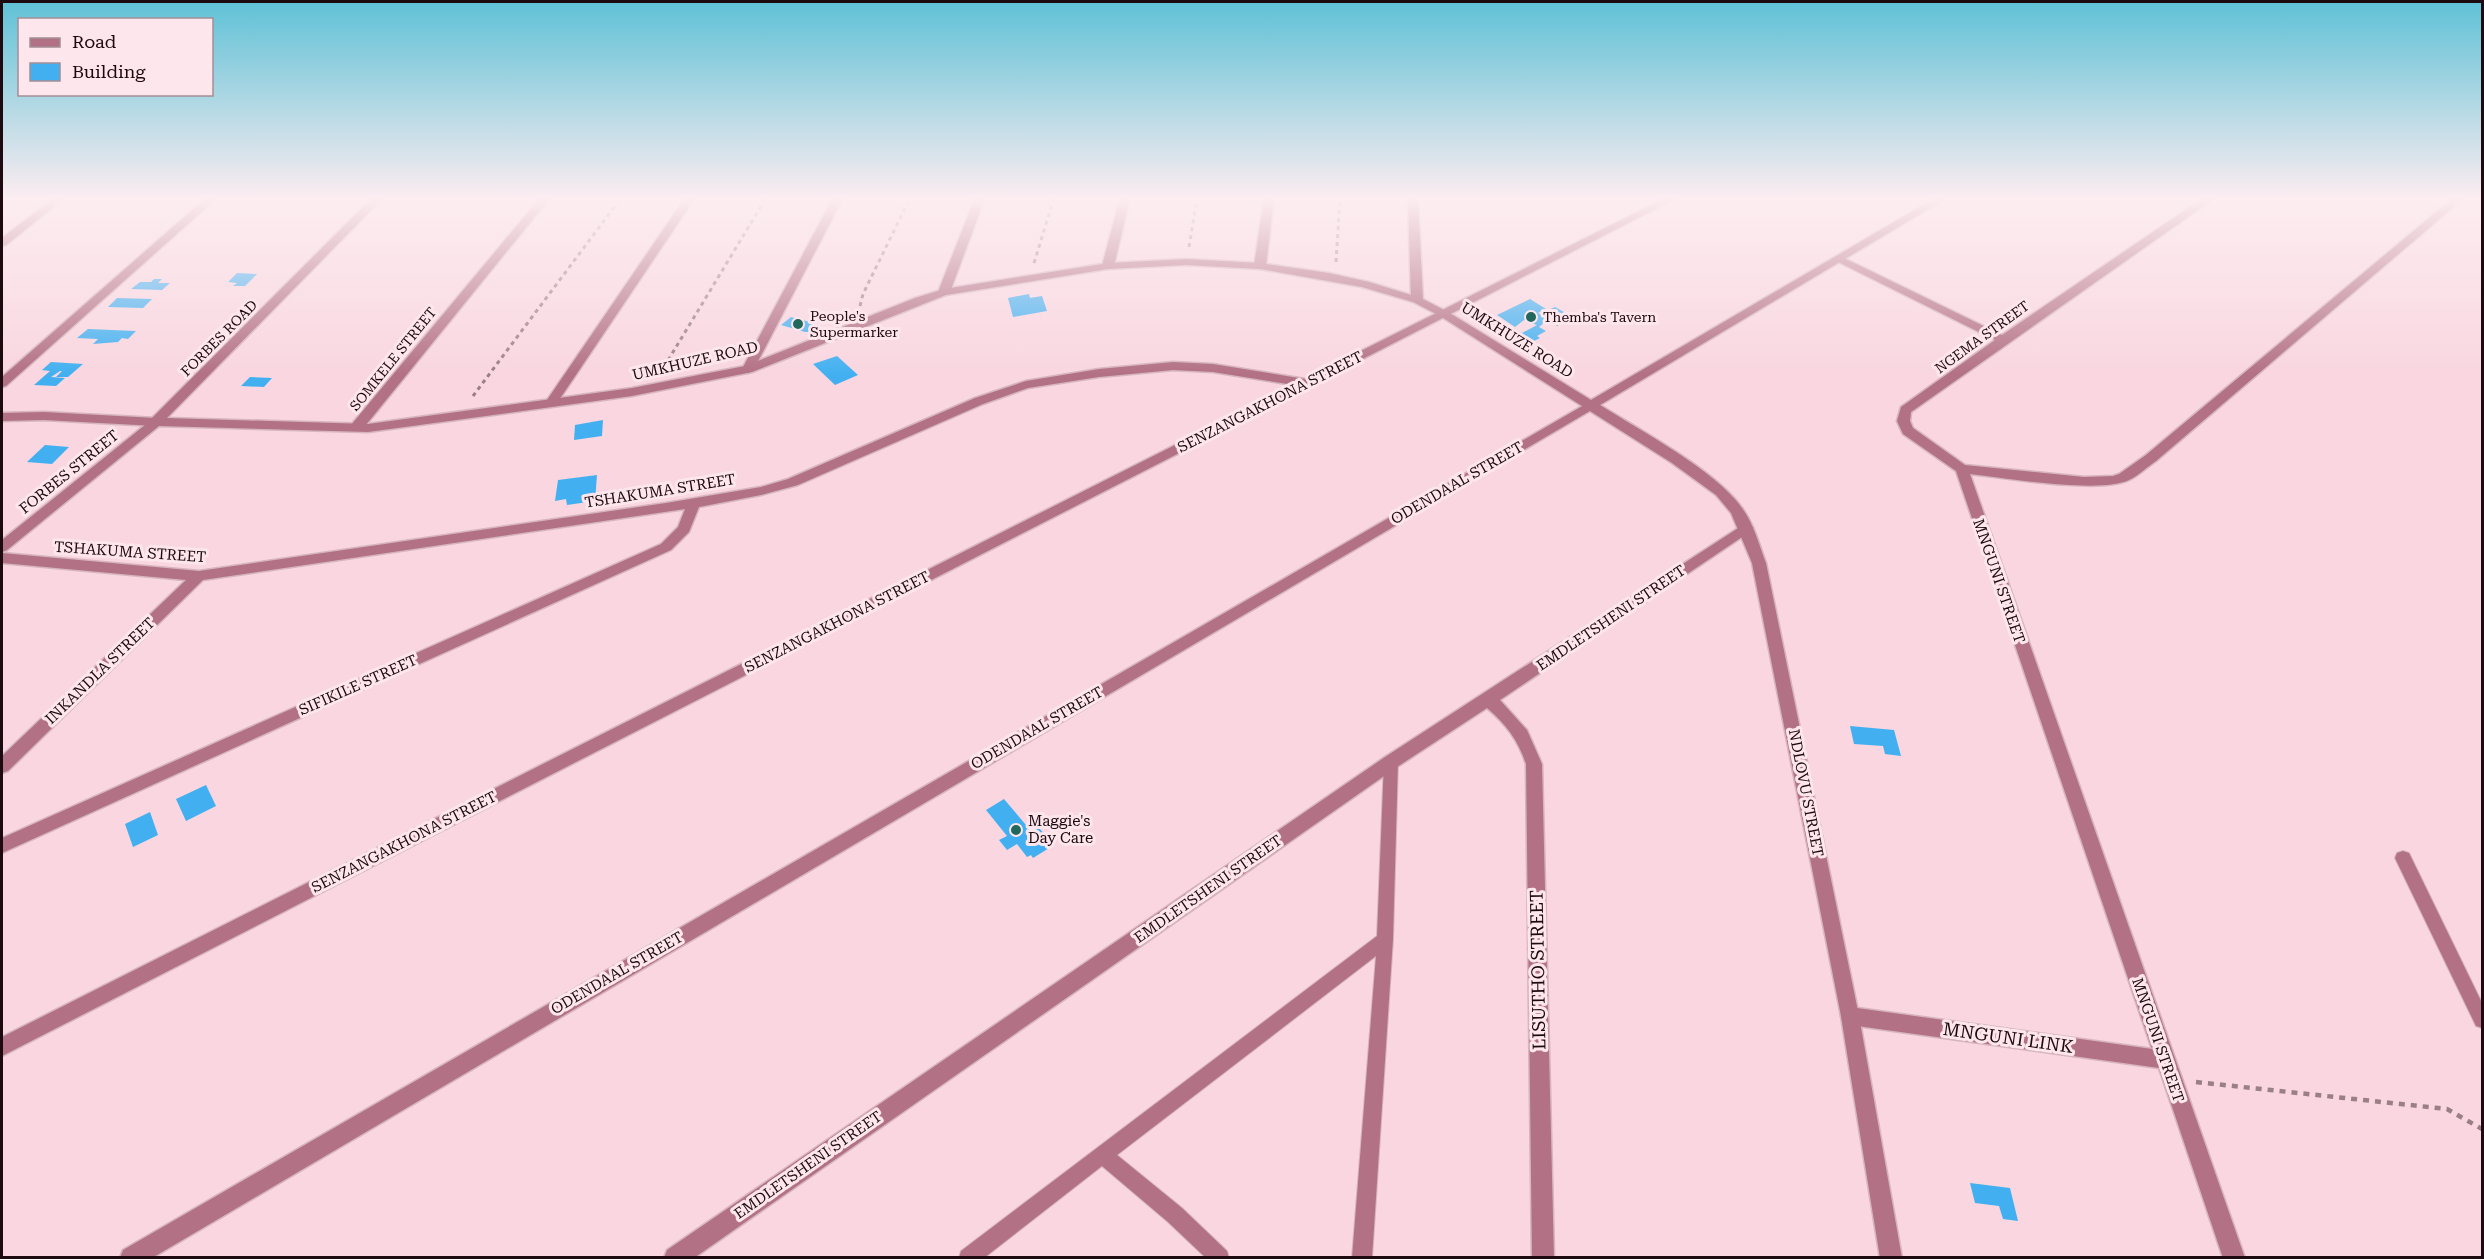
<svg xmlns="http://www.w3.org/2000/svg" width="2484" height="1259" font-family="'Roboto Serif',serif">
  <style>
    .building { fill: #42b0f0 }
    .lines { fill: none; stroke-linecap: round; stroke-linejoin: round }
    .service-casing { stroke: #d6b5bf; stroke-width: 2 }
    .minor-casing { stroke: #d6b5bf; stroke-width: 3 }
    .tertiary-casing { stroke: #d6b5bf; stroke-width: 3 }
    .path-far1 { stroke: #9b7f88; stroke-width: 3; stroke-dasharray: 4 4; stroke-linecap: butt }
    .path { stroke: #9b7f88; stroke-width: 4.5; stroke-dasharray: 6 6; stroke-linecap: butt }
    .service { fill: #b37186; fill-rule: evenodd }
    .minor { fill: #b37186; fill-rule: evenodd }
    .tertiary { fill: #b37186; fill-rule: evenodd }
    .poi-dot { fill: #21675b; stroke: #fee6ed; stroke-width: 2 }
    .labels { text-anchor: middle; stroke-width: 6; stroke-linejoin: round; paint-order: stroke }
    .far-poi-label { font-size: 14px; fill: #1d0a11; stroke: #fee6ed; text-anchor: start }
    .far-street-label { font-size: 14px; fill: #1d0a11; stroke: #fee6ed }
    .street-label { font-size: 15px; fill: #1d0a11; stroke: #fee6ed }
    .poi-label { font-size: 15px; fill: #1d0a11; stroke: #fee6ed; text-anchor: start }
    .near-street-label { font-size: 18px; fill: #1d0a11; stroke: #fee6ed }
  </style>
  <rect width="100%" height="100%" fill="#f9d6e0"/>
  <g class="building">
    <polygon points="237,273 257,274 245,286 233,286 237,283 228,282"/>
    <polygon points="154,279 162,279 158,283 170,283 162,290 131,289 140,282 151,282"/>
    <polygon points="1029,294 1030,298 1042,296 1047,311 1013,317 1008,298"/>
    <polygon points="117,298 152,299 143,308 108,307"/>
    <polygon points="1530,299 1546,309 1538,313 1549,319 1539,327 1546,331 1537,336 1540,338 1526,345 1505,332 1514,328 1522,333 1537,325 1524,320 1515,327 1497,315"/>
    <polygon points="1555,307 1573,317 1557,326 1551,321 1560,317 1548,310"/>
    <polygon points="791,317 814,323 811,326 815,327 810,332 805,332 781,325"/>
    <polygon points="1495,317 1512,327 1504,331 1487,321"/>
    <polygon points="88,329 136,331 128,339 122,338 118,342 93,344 98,339 77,338"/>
    <polygon points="837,356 858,375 835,385 813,364"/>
    <polygon points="51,362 83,364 68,377 56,377 62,371 60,371 51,377 65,378 56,386 34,385 50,371 42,370"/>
    <polygon points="250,377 272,378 264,387 241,386"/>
    <polygon points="603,420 602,436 574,440 575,425"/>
    <polygon points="45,445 69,447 52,464 27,462"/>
    <polygon points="597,475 595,501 567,505 566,499 555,501 558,480"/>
    <polygon points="1850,726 1894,730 1901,756 1885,754 1883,746 1854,744"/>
    <polygon points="206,785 216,806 186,821 176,799"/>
    <polygon points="1004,799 1032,832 1039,828 1054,845 1033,858 1031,855 1027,857 1017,844 1007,850 999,840 1007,836 986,810"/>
    <polygon points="150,812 158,835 133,847 125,824"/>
    <polygon points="1970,1183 2010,1188 2018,1221 2003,1219 1999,1206 1975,1203"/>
  </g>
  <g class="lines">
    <g class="service-casing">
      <g id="service">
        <polygon points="1391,756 1396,758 1398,762 1393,939 1372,1258 1352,1258 1376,956 1117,1155 1182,1208 1227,1251 1229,1258 1206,1258 1168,1222 1102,1166 984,1258 959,1258 961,1251 1377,936 1384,762 1386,758"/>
        <polygon points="2403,851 2409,853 2482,1003 2482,1028 2476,1026 2395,858 2397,853"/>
      </g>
    </g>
    <g class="minor-casing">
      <g id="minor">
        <polygon points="54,198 65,198 6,245 2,246 2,238"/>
        <polygon points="206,198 217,198 6,386 2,387 2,377"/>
        <polygon points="540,198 550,198 361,431 351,431 350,428 351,425"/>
        <polygon points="685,198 695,198 555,406 547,406 545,403"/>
        <polygon points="833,198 843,198 754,369 748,373 744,372 742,369"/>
        <polygon points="975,198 985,198 950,292 948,294 940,294 938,292"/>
        <polygon points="1120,198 1130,198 1114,266 1108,269 1102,266"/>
        <polygon points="1264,198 1274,198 1266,266 1260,269 1254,266"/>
        <polygon points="1408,198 1418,198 1423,300 1417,303 1411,300"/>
        <polygon points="1665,198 1677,198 2,1056 2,1037 1294,385 1213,372 1173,370 1099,377 1028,388 983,404 798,485 761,495 699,507 689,532 671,550 2,853 2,838 661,544 678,527 685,509 203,580 8,771 2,773 2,756 186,580 2,563 2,553 199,571 666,503 761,487 788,479 975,398 1026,381 1099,369 1173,362 1213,364 1305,379"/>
        <path d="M2203,198H2215L1911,412L1910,421L1913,428L1965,465L2084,477L2113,476L2119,474L2146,455L2453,198H2464L2156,461C2147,467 2138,476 2129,480C2101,494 2005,478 1970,474L2245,1258H2223L2159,1068L1850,1025L1843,1022L1841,1016L1843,1010L1850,1007L2152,1049L1956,471L1903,434L1897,421L1901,407L1995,340L1832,259L1838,256L1842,257L2002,335Z"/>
        <polygon points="1591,401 1595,402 1597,405 1595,408 152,1258 120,1258 123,1250"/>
        <polygon points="44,412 156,418 162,422 156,426 44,420 2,421 2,413"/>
        <path d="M1746,523L1751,525L1753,528L1751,531L1500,700L1527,730L1542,764L1554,1258H1532L1526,764C1518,740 1506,724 1487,708L1397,767L694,1258H664L667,1250L1385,757Z"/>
      </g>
    </g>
    <g class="tertiary-casing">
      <path id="tertiary" d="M372,198H383L167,418L368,424L632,388L745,366L915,298L944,289L1108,263L1186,259L1260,263L1329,273L1369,282L1421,298L1448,312L1591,400L1935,198H1947L1600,405C1641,431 1715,470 1742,508C1754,524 1759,545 1766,563L1859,1016L1902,1258H1880L1841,1016L1752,563L1731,513L1716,495L1672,463L1440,316L1413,302L1362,287L1260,269L1186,265L1108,269L946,295L752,372L632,396L368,432L159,426L7,550L2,552V540L145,425Z"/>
    </g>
    <g class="path-far1">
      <polyline points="1189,247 1197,198"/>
      <polyline points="1336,262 1340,198"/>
      <polyline points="1034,263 1054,198"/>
      <polyline points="860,306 863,294 910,198"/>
      <polyline points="664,367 766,198"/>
      <polyline points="473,396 621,198"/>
    </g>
    <polyline class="path" points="2196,1082 2447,1109 2482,1129"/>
    <use href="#service" class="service"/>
    <use href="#minor" class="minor"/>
    <use href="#tertiary" class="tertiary"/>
  </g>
  <linearGradient id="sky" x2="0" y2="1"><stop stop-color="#5ec1d6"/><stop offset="0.53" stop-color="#fcedf1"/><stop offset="1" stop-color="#fcedf1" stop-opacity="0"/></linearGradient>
  <rect width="2484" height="374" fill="url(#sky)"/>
  <g class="poi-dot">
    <circle cx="1531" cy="317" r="6"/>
    <circle cx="798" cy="324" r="6"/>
    <circle cx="1016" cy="830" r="6"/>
  </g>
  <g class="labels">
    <g class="far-poi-label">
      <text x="810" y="321">People's<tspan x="810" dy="16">Supermarker</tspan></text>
      <text x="1543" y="322">Themba's Tavern</text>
    </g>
    <g class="far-street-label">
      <text transform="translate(1982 337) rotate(-36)" y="5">NGEMA STREET</text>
      <text transform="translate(219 338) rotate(-45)" y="5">FORBES ROAD</text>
      <text transform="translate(393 359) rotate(-51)" y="5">SOMKELE STREET</text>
    </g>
    <g class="street-label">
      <text transform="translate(1517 340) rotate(32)" y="5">UMKHUZE ROAD</text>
      <text transform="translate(695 361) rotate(-13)" y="5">UMKHUZE ROAD</text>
      <text transform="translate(1270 402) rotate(-27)" y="5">SENZANGAKHONA STREET</text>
      <text transform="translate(69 472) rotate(-39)" y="5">FORBES STREET</text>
      <text transform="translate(1457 483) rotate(-30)" y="5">ODENDAAL STREET</text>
      <text transform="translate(660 491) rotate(-9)" y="5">TSHAKUMA STREET</text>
      <text transform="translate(130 552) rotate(4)" y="5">TSHAKUMA STREET</text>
      <text transform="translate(1999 581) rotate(71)" y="5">MNGUNI STREET</text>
      <text transform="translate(1611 618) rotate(-34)" y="5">EMDLETSHENI STREET</text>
      <text transform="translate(837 622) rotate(-27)" y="5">SENZANGAKHONA STREET</text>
      <text transform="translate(100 671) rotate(-44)" y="5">INKANDLA STREET</text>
      <text transform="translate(358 685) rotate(-24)" y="5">SIFIKILE STREET</text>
      <text transform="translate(1037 728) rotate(-30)" y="5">ODENDAAL STREET</text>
      <text transform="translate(1806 793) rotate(79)" y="5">NDLOVU STREET</text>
      <text transform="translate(404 842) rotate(-27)" y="5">SENZANGAKHONA STREET</text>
      <text transform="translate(1208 889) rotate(-35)" y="5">EMDLETSHENI STREET</text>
      <text transform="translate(617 973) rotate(-30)" y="5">ODENDAAL STREET</text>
      <text transform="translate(2158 1040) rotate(71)" y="5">MNGUNI STREET</text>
      <text transform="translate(808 1165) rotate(-35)" y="5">EMDLETSHENI STREET</text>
    </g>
    <g class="poi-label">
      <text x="1028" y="826">Maggie's<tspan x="1028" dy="17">Day Care</tspan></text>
    </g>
    <g class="near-street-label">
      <text transform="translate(1538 970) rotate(-91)" y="6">LISUTHO STREET</text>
      <text transform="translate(2008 1038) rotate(8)" y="6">MNGUNI LINK</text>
    </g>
  </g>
  <rect width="2484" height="1259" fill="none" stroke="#1d0a11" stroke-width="6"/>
  <rect x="18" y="18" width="195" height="78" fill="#fee6ed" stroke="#a48e95" stroke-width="1.5"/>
  <rect x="30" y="38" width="30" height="9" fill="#b37186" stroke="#a48e95" stroke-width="1.5"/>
  <text x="72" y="48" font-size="18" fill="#1d0a11">Road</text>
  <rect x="30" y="63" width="30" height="18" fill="#42b0f0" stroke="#a48e95" stroke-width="1.5"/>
  <text x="72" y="78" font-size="18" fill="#1d0a11">Building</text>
</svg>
